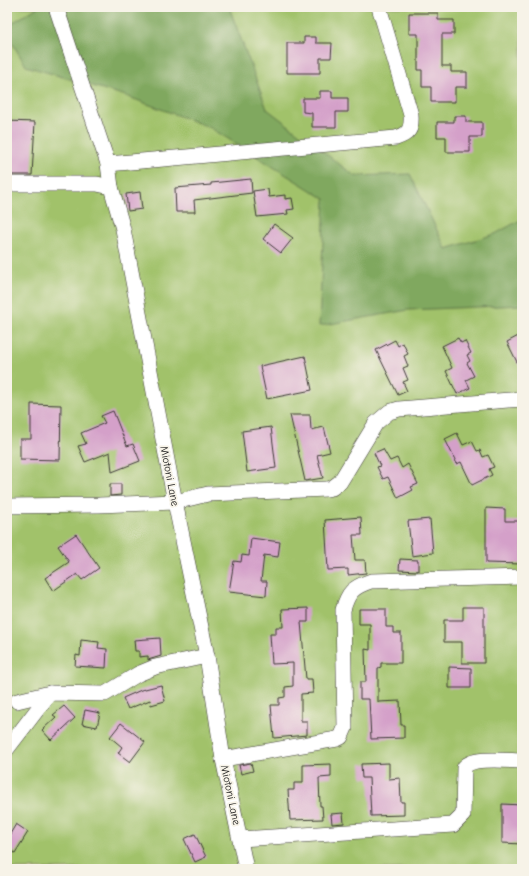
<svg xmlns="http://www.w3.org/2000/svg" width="529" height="876" font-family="'Comic Neue',sans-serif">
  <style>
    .green { fill: #a1c26b; stroke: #5e6f44 }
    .forest { fill: #80a85f; stroke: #4e623e }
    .building { fill: #d4a0c9 }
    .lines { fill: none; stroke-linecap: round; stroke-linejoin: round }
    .minor-casing { stroke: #3c3935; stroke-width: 16 }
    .minor { stroke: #fff; stroke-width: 15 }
    .labels { text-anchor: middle; stroke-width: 3.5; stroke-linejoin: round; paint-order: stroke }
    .street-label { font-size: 11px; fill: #1c1c1c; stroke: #f7f3e8 }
  </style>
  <rect width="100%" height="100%" fill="#f7f3e8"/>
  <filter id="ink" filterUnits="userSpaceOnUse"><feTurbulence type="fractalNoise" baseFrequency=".025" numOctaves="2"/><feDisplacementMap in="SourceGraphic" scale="8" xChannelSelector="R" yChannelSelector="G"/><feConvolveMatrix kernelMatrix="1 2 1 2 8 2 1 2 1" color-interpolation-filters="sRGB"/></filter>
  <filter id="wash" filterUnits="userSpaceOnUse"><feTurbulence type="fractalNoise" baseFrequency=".012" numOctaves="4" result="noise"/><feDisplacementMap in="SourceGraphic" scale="16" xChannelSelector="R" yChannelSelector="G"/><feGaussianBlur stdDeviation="0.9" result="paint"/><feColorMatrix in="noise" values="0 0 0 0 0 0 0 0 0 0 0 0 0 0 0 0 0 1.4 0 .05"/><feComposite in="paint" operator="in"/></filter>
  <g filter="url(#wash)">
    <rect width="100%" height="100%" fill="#f0e0c2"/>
    <rect class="green" x="7" y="7" width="515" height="862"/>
    <polygon class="forest" points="38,7 229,7 267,109 355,176 410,174 446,249 495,234 522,219 522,305 408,310 319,326 325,199 209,127 126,96 26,66 7,34 7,26"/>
    <g id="blocks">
      <g class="building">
        <polygon points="409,13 438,13 438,20 454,20 454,34 442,34 442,66 451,66 451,72 467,72 467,87 455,87 455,102 431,102 431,87 422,87 422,70 418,70 418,34 409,34"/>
        <polygon points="304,37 316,37 316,43 332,43 331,58 320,58 320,73 287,73 287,43 304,43"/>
        <polygon points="320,91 332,91 332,98 348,98 348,112 336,112 336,127 312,127 312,113 303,112 303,98 320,98"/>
        <polygon points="454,116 466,116 466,122 482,122 482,137 470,137 470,152 446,152 446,137 437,137 437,122 454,122"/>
        <polygon points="7,121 35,122 32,175 7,175 9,142 7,142"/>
        <polygon points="251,179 252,193 194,200 195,212 176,212 175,188 211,185 211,183"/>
        <polygon points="268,189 269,197 285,195 285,199 292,198 294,209 287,210 288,214 257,217 253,191"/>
        <polygon points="140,192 142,209 128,211 126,194"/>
        <polygon points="274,224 293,238 281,253 263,239"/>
        <polygon points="522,334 522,372 507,342"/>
        <polygon points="458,338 461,343 465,341 471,353 467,355 470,361 467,363 474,376 466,380 470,388 457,394 446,371 452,368 442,346"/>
        <polygon points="395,340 398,346 403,343 408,354 404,356 408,366 403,368 408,380 403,382 407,391 398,395 376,350"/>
        <polygon points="305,356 312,390 267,399 260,366"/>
        <polygon points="31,404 61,405 60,460 20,459 20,439 31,439"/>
        <polygon points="113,411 127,446 133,444 140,461 112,472 110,452 85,462 78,446 86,444 81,433 105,423 101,416"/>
        <polygon points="290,415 310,415 311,430 324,427 330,452 317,455 323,478 305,481"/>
        <polygon points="271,427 276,468 247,472 242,431"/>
        <polygon points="457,433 463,445 472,441 477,451 480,450 483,457 488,455 494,467 489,469 492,475 472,485 461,462 457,464 445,439"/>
        <polygon points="383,449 390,461 397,458 402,468 408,464 418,484 411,487 413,490 398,498 388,477 383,479 377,467 380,466 374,453"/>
        <polygon points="110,484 121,484 121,495 110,496"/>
        <polygon points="486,508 505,509 505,521 522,521 522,564 486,563"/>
        <polygon points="361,517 362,535 353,535 355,560 365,560 366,573 348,575 348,569 328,570 325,520"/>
        <polygon points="430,519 433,553 412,556 408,521"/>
        <polygon points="76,534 99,568 82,580 77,574 53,591 45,578 69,562 58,546"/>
        <polygon points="251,538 280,542 278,557 264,555 261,581 267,581 266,596 229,592 234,561 241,562 242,555 249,556"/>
        <polygon points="400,559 418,560 418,571 399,570"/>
        <polygon points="463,607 484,607 484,663 462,663 462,642 444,642 444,620 463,620"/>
        <polygon points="308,608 308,622 301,622 306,679 312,679 313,693 301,694 301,721 307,721 307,735 274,738 271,705 279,705 279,698 285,697 285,687 293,686 293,663 272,664 270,634 276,634 276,627 283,627 282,609"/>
        <polygon points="359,609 386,609 386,627 393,627 393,633 401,633 401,663 381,663 381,667 378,668 378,702 400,701 401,725 404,725 404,738 371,739 369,699 360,699 360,682 366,682 365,649 370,650 370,624 359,624"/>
        <polygon points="160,638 161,656 148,660 148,656 139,657 139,651 135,651 134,640"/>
        <polygon points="81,640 99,642 98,648 107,649 106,668 75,666 76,655 80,656"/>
        <polygon points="449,667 471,668 471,688 449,688"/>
        <polygon points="161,685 165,701 151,705 150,700 128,709 123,698 141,690"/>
        <polygon points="64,706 75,718 51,740 42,730 56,717 53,715"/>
        <polygon points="85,710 100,713 97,727 82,724"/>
        <polygon points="121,723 145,742 130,762 118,753 122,747 110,737"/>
        <polygon points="251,763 253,771 241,774 239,765"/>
        <polygon points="389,763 389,779 400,778 401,802 404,802 404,815 371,816 369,778 362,778 361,764"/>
        <polygon points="331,764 331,777 319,778 320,806 322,806 323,819 290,820 288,790 294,790 294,783 303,783 303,765"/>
        <polygon points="502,804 522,805 522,844 502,843"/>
        <polygon points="343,813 344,823 332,824 331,814"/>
        <polygon points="16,824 28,832 15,853 7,849 7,839"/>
        <polygon points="195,834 206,857 195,862 184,839"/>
      </g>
    </g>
  </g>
  <g filter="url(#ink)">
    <use href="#blocks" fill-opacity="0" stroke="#3c3935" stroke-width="1"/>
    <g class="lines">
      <g class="minor-casing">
        <g id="minor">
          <polyline points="56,7 108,164 111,187"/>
          <path d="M108,164L396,138C409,134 412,129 411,115L379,7"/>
          <polyline points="7,184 97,184 111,187 123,229 175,502 207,656 223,759 246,869"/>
          <polyline points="7,506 99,505 175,502 208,494 327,489 332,488 340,482 376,423 389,412 399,409 522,399"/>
          <polyline points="17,701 50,693 105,694 138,674 155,667 207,656"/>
          <polyline points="7,749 50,693"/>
          <path d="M223,759L337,739L341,737L345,728L343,610C348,592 353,587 371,581L522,577"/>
          <path d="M240,839L453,825L463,815L464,768C471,756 509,761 522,761"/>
        </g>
      </g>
      <use href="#minor" class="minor"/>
    </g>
  </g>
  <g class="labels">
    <g class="street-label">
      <text transform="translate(170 476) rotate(79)" y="4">Miotoni Lane</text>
      <text transform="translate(231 795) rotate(78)" y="4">Miotoni Lane</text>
    </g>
  </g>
  <rect width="529" height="876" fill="none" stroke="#f7f3e8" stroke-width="24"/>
</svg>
